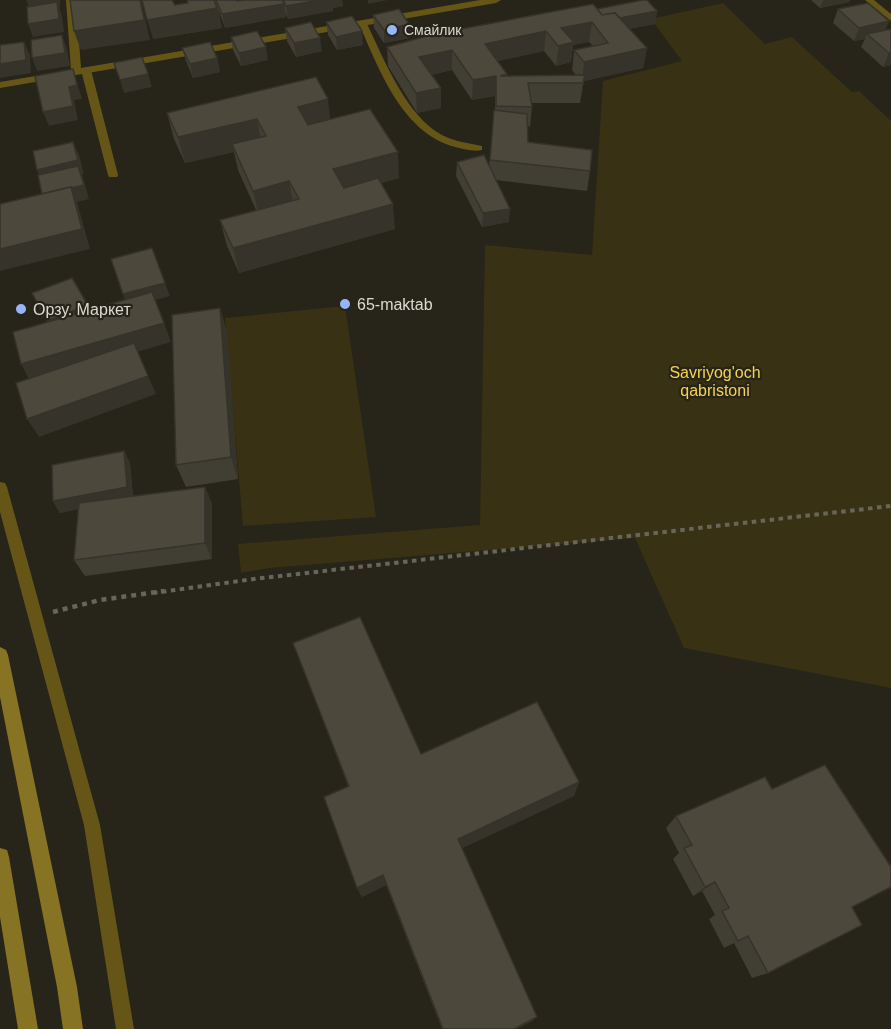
<svg xmlns="http://www.w3.org/2000/svg" width="891" height="1029" font-family="Helvetica,sans-serif">
  <style>
    .green { fill: #393114 }
    .lines { fill: none; stroke-linecap: round; stroke-linejoin: round }
    .path-far1 { stroke: #68655b; stroke-width: 4; stroke-dasharray: 4.5 4.5; stroke-linecap: butt }
    .path { stroke: #68655b; stroke-width: 4.5; stroke-dasharray: 5 5; stroke-linecap: butt }
    .lane { fill: #655618; fill-rule: evenodd }
    .street { fill: #655618; fill-rule: evenodd }
    .secondary { fill: #867323; fill-rule: evenodd }
    .wall { fill: #413f34; fill-rule: evenodd }
    .shaded-wall { fill: #35332a }
    .building { fill: #4c493c; stroke: #35332a; stroke-width: 1.5 }
    .poi-dot { fill: #95b6fd; stroke: #272419; stroke-width: 2 }
    .labels { text-anchor: middle; stroke-width: 4.5; stroke-linejoin: round; paint-order: stroke }
    .far-poi-label { font-size: 14px; fill: #dcdad3; stroke: #272419; text-anchor: start }
    .poi-label { font-size: 16px; fill: #dcdad3; stroke: #272419; text-anchor: start }
    .park-label { font-size: 16px; fill: #f5d44e; stroke: #272419 }
  </style>
  <rect width="100%" height="100%" fill="#272419"/>
  <g class="green">
    <polygon points="723,3 765,44 792,37 852,92 859,91 891,121 891,688 684,648 635,538 269,568 241,573 238,544 480,525 485,245 592,255 603,81 682,61 651,19"/>
    <polygon points="345,306 376,517 243,526 225,318"/>
  </g>
  <g class="lines">
    <polyline class="path-far1" points="153,593 254,579 891,506"/>
    <polyline class="path" points="53,612 100,600 164,591"/>
    <g class="lane">
      <polygon points="865,0 874,0 891,14 891,21"/>
      <path d="M363,21L367,24C384,59 406,116 442,135C455,142 469,143 482,146V150C474,152 464,149 455,147C402,133 379,69 359,24Z"/>
      <polygon points="86,67 91,70 118,175 117,177 109,177 108,175 81,70"/>
      <polygon points="0,482 5,483 7,487 100,825 134,1029 116,1029 84,825 0,512"/>
    </g>
    <polygon class="street" points="66,0 76,0 81,68 480,0 501,0 496,3 0,88 0,82 71,70"/>
    <g class="secondary">
      <polygon points="0,647 6,650 8,655 77,987 83,1029 63,1029 57,987 0,697"/>
      <polygon points="0,848 7,850 9,857 38,1029 18,1029 0,917"/>
    </g>
  </g>
  <g class="wall">
    <polygon points="214,0 237,0 237,1 245,0 342,0 343,6 333,8 333,11 288,19 285,12 286,17 225,28 218,9 222,28 153,39 175,5"/>
    <polygon points="811,0 850,0 849,2 820,8"/>
    <path d="M597,9L657,11L655,24L629,29L647,48L643,68L584,81L580,103H531L532,107L530,127L528,126V142L590,171L587,191L496,180L509,222L482,227L456,176L457,162L489,166L494,110H495V96L472,100L452,70L431,75L441,88V108L417,113L388,66L387,47ZM589,42L593,46L574,50L572,70L576,75L507,76V74L497,61L544,51L556,66L571,62L573,45Z"/>
    <polygon points="838,9 886,30 891,65 883,67 861,47 865,39 854,41 833,23"/>
    <polygon points="373,15 410,38 384,43 374,28"/>
    <polygon points="326,22 363,45 337,50 328,35"/>
    <polygon points="285,28 322,51 296,57 287,41"/>
    <polygon points="231,37 268,60 241,66 233,50"/>
    <polygon points="182,48 217,58 220,72 193,78 186,61"/>
    <polygon points="167,113 331,119 399,178 381,183 395,229 239,273 227,246 220,220 256,210 238,170 234,152 185,163 174,139"/>
    <polygon points="220,308 227,333 238,479 186,487 176,465"/>
    <polygon points="124,451 130,463 133,496 205,487 212,504 212,559 85,576 74,560 78,509 60,513 53,501"/>
    <polygon points="293,643 421,754 579,782 574,796 462,848 537,1017 532,1021 516,1029 442,1029 386,885 362,897 357,888 348,786"/>
    <polygon points="772,789 852,907 768,973 752,978 734,943 724,948 709,919 715,915 702,891 693,896 673,859 679,853 666,828 676,816"/>
  </g>
  <g class="shaded-wall">
    <polygon points="26,0 60,0 60,7 59,7 62,16 64,32 33,37 28,24 31,11"/>
    <polygon points="140,0 141,0 150,40 81,50 74,31"/>
    <polygon points="320,0 342,0 343,6 333,8 333,11 288,19 286,6"/>
    <polygon points="368,0 388,0 368,4"/>
    <polygon points="823,0 850,0 849,2 820,8"/>
    <polygon points="284,4 286,17 225,28 222,14"/>
    <polygon points="217,8 222,28 153,39 147,20"/>
    <polygon points="657,11 655,24 601,34 601,21"/>
    <polygon points="889,21 884,35 867,34 865,39 854,41 859,28"/>
    <polygon points="592,22 589,42 573,45 571,62 556,66 561,28"/>
    <polygon points="409,24 410,38 384,43 384,30"/>
    <polygon points="362,31 363,45 337,50 336,37"/>
    <polygon points="546,31 544,51 485,64 485,44"/>
    <polygon points="62,35 67,49 70,66 37,71 32,58"/>
    <polygon points="320,38 322,51 296,57 294,43"/>
    <polygon points="24,42 30,55 31,73 0,78 0,64"/>
    <polygon points="266,47 268,60 241,66 239,53"/>
    <polygon points="647,48 643,68 584,81 580,103 583,81 582,82 584,62"/>
    <polygon points="452,50 452,70 420,77 419,57"/>
    <polygon points="889,53 891,53 891,65 883,67"/>
    <polygon points="217,58 220,72 193,78 190,64"/>
    <polygon points="73,69 82,99 74,100 78,120 49,126 43,112"/>
    <polygon points="148,74 152,87 124,93 120,80"/>
    <polygon points="496,76 495,96 472,100 473,80"/>
    <polygon points="441,88 441,108 417,113 416,93"/>
    <polygon points="328,99 331,125 302,132 298,107"/>
    <polygon points="257,119 262,145 232,144 234,152 185,163 178,137"/>
    <polygon points="73,142 79,155 84,174 82,174 89,199 77,202 90,249 0,271 0,249 71,187 43,183 37,170"/>
    <polygon points="398,152 399,178 336,195 333,169"/>
    <polygon points="289,181 294,207 259,216 253,191"/>
    <polygon points="393,204 395,229 239,273 233,248"/>
    <polygon points="510,209 509,222 482,227 483,213"/>
    <polygon points="165,283 170,296 128,308 123,294"/>
    <polygon points="88,305 94,318 47,321"/>
    <polygon points="220,308 227,333 238,479 231,457"/>
    <polygon points="164,323 171,342 31,383 21,364"/>
    <polygon points="148,376 156,394 39,437 27,419"/>
    <polygon points="124,451 130,463 133,498 60,513 53,501"/>
    <polygon points="205,487 212,504 212,559 205,543"/>
    <polygon points="579,782 574,796 458,850 458,839"/>
    <polygon points="383,875 386,885 362,897 357,888"/>
    <polygon points="715,882 702,891 693,896 705,887"/>
  </g>
  <g class="building">
    <polygon points="70,0 140,0 144,20 74,31"/>
    <polygon points="142,0 172,0 175,5 188,3 187,0 214,0 217,8 147,20"/>
    <polygon points="216,0 237,0 237,1 245,0 282,0 284,4 222,14"/>
    <polygon points="283,0 320,0 286,6"/>
    <polygon points="643,0 647,0 657,11 620,18 615,13 602,15 597,9"/>
    <polygon points="57,2 59,19 28,24 27,7"/>
    <polygon points="868,3 889,21 859,28 838,9"/>
    <polygon points="593,4 602,15 615,13 647,48 584,62 574,50 608,43 592,22 561,28 574,42 558,46 546,31 485,44 507,74 500,76 585,75 583,83 528,83 532,107 496,106 496,76 473,80 452,50 419,57 441,88 416,93 387,47 434,34"/>
    <polygon points="399,9 409,24 384,30 373,15"/>
    <polygon points="352,16 362,31 336,37 326,22"/>
    <polygon points="311,22 320,38 294,43 285,28"/>
    <polygon points="891,29 891,53 889,53 867,34"/>
    <polygon points="257,31 266,47 239,53 231,37"/>
    <polygon points="62,35 65,53 32,58 31,40"/>
    <polygon points="24,42 26,60 0,64 0,45"/>
    <polygon points="210,42 217,58 190,64 182,48"/>
    <polygon points="142,57 148,74 120,80 114,63"/>
    <polygon points="73,69 77,85 69,87 73,106 43,112 35,76"/>
    <polygon points="316,77 328,99 298,107 308,125 370,109 398,152 333,169 344,188 378,178 393,204 233,248 220,220 299,199 289,181 253,191 232,144 266,136 257,119 178,137 167,113"/>
    <polygon points="494,110 527,114 528,142 592,150 590,171 490,160"/>
    <polygon points="73,142 78,160 37,170 33,151"/>
    <polygon points="484,155 510,209 483,213 457,162"/>
    <polygon points="78,166 84,185 71,188 71,187 42,194 38,175"/>
    <polygon points="71,187 82,229 0,249 0,204"/>
    <polygon points="152,248 165,283 123,294 111,259"/>
    <polygon points="72,278 88,305 47,321 32,293"/>
    <polygon points="152,292 164,323 21,364 13,332"/>
    <polygon points="220,308 231,457 176,465 172,315"/>
    <polygon points="134,343 148,376 27,419 16,383"/>
    <polygon points="124,451 127,487 53,501 52,465"/>
    <polygon points="205,487 205,543 74,560 79,503"/>
    <polygon points="360,617 421,754 537,702 579,782 458,839 537,1017 514,1029 443,1029 383,875 357,888 324,797 349,786 293,643"/>
    <polygon points="825,765 891,867 891,887 852,907 862,925 768,973 748,936 738,941 722,911 729,908 715,882 705,887 684,848 692,845 676,816 765,777 772,789"/>
  </g>
  <g class="poi-dot">
    <circle cx="392" cy="30" r="6"/>
    <circle cx="345" cy="304" r="6"/>
    <circle cx="21" cy="309" r="6"/>
  </g>
  <g class="labels">
    <g class="far-poi-label">
      <text x="404" y="35">Смайлик</text>
    </g>
    <g class="poi-label">
      <text x="357" y="310">65-maktab</text>
      <text x="33" y="315">Орзу. Маркет</text>
    </g>
    <g class="park-label">
      <text x="715" y="378">Savriyog'och<tspan x="715" dy="18">qabristoni</tspan></text>
    </g>
  </g>
</svg>
